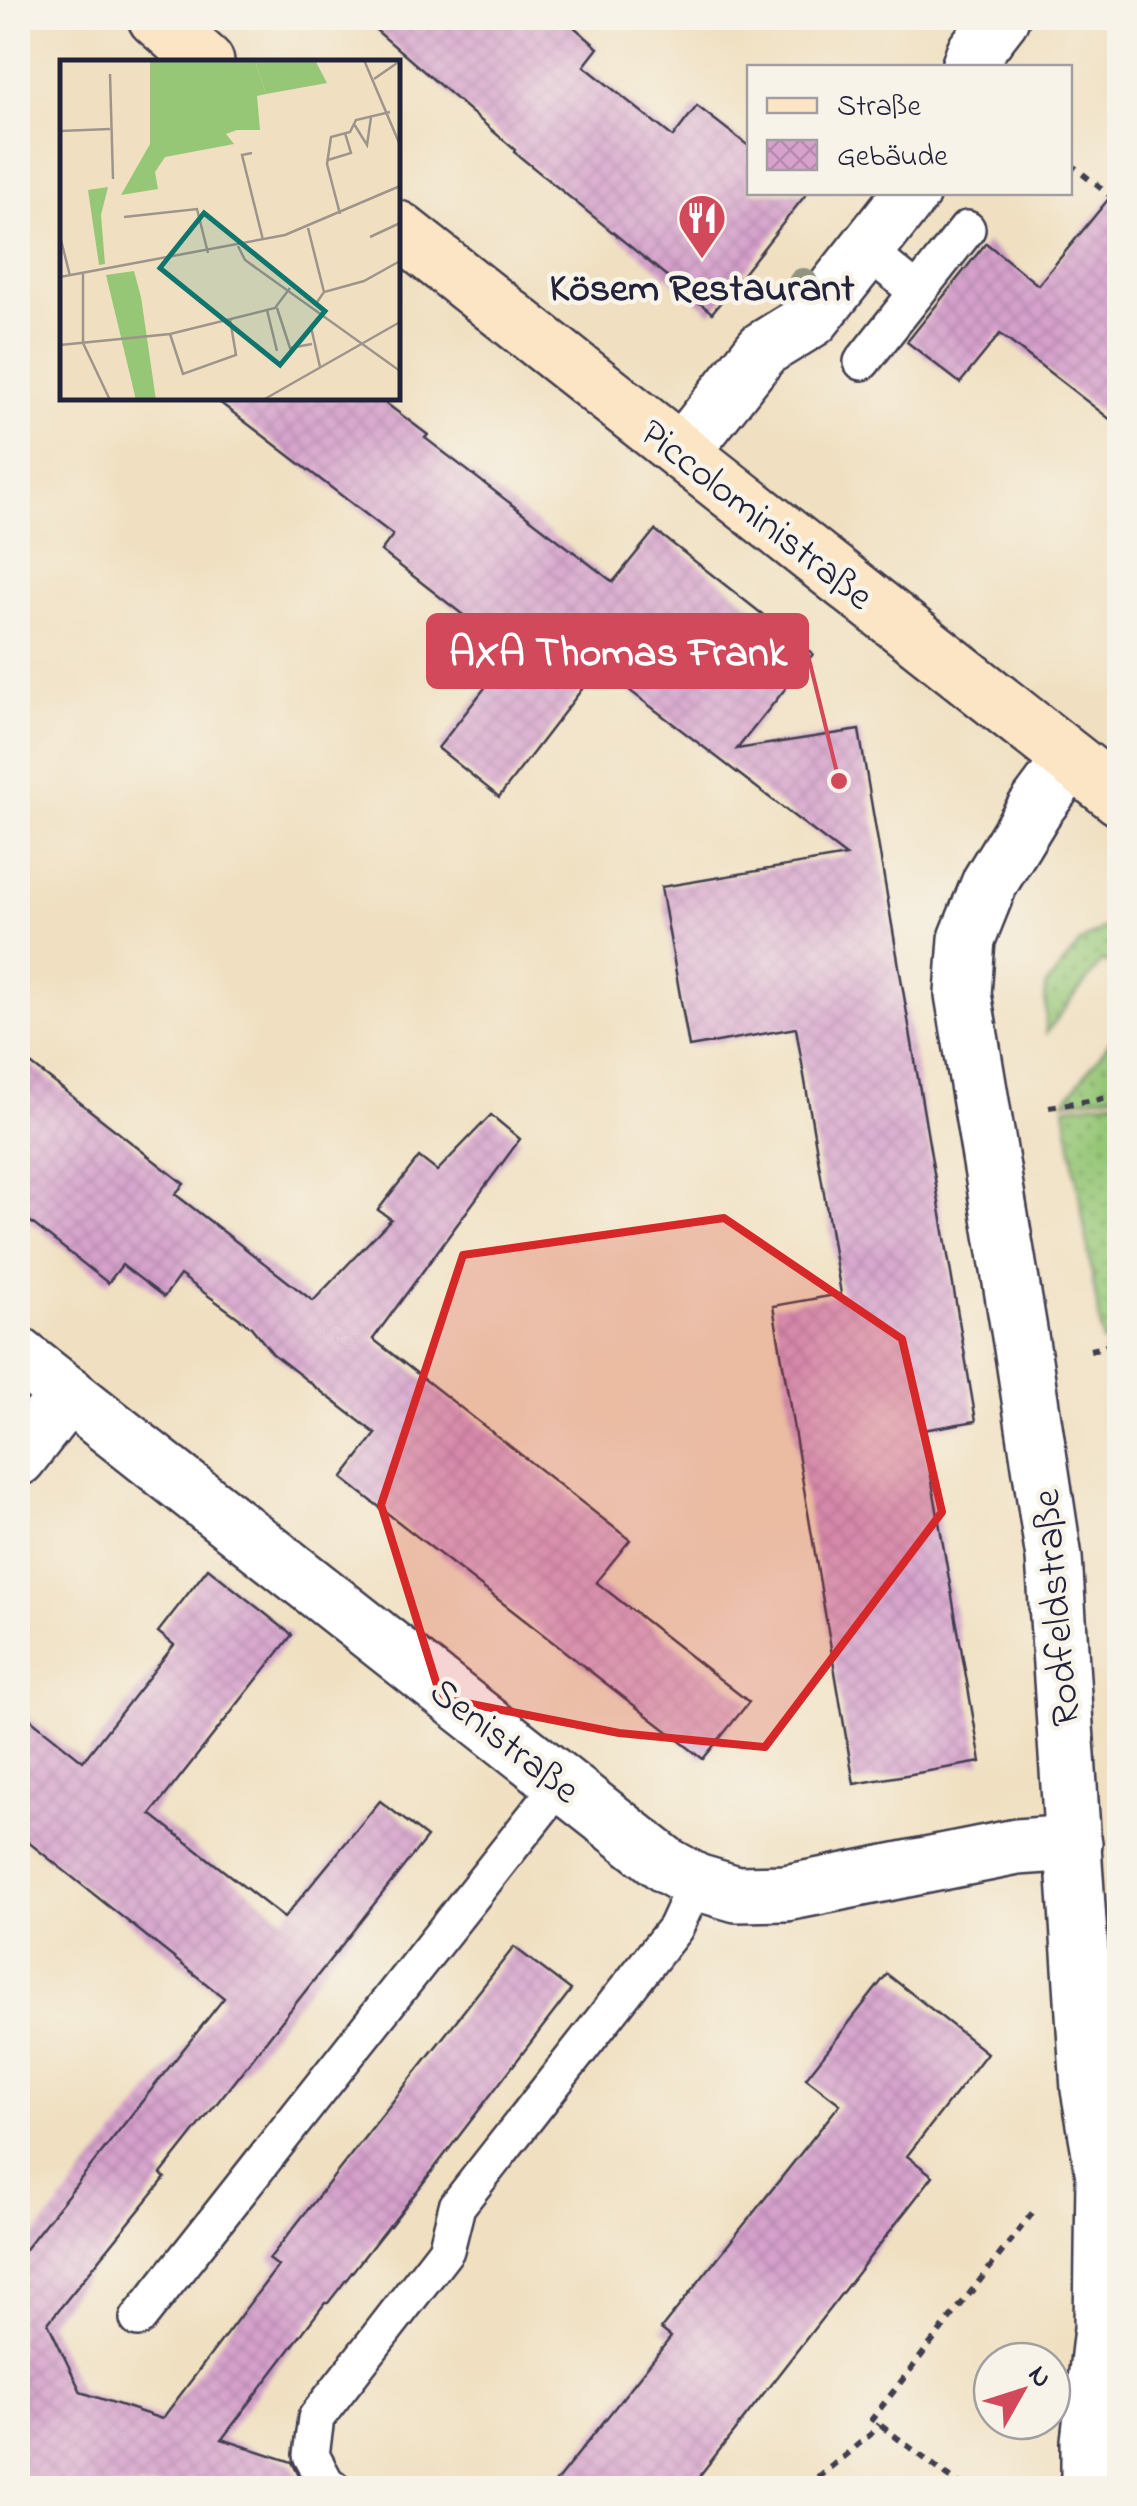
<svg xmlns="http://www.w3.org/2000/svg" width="1137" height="2506" font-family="'Indie Flower',sans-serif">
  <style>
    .grass { fill: url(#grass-dots); stroke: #5c7459; stroke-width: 2.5 }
    .building { fill: url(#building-cross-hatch) }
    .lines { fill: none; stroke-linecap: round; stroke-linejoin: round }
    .lane-casing { stroke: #413e4f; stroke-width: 40 }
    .street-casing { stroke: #413e4f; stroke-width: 60 }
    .secondary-casing { stroke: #413e4f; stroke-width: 60 }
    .path { stroke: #413e4f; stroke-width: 6; stroke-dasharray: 8 8; stroke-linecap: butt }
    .lane { stroke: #fff; stroke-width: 35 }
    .street { stroke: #fff; stroke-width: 55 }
    .secondary { stroke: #fce5c4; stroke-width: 55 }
    .tree { fill: #929381 }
    .marked { fill: #d62828; fill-opacity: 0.2; stroke: #d62828; stroke-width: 8; stroke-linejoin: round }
    .labels { text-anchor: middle; stroke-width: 9; stroke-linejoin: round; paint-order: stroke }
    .poi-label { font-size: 40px; font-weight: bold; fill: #22223b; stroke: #f7f3e8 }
    .street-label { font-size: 40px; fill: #22223b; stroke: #f7f3e8 }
    .inset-road { fill: none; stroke: #9e948b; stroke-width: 2.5 }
    .view { fill: #0f766e; fill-opacity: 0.15; stroke: #0f766e; stroke-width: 5 }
    .inset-edge { fill: none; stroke: #22223b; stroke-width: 5 }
    .leader { fill: none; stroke: #d1495b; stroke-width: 4 }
    .callout-dot { fill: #d1495b; stroke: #f7f3e8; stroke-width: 4 }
    .callout { fill: #d1495b; stroke: #d1495b; stroke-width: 4 }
    .callout-label { font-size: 42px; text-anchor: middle; font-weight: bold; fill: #fff }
  </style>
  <defs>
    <pattern id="grass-dots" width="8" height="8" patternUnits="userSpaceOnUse" patternTransform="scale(2.5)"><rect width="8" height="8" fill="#96c777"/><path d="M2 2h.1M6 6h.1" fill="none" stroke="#7aa163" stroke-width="1.8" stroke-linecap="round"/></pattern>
    <pattern id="building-cross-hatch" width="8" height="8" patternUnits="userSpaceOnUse" patternTransform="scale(2.5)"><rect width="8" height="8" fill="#d6a1cc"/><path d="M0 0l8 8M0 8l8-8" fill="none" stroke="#b78ab0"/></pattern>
  </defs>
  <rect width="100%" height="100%" fill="#f7f3e8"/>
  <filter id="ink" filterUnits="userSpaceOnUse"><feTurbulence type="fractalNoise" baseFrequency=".01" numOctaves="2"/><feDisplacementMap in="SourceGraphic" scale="20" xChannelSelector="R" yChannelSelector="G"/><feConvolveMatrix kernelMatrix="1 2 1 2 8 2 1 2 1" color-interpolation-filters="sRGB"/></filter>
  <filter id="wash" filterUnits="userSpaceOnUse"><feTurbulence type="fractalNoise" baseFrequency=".0048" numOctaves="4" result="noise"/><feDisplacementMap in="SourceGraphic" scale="40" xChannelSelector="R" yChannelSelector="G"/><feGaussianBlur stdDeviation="2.25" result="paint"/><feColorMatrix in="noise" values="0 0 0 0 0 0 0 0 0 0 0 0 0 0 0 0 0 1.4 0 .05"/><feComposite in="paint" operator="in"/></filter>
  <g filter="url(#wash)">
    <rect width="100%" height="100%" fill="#f0e0c1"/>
    <g class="grass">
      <polygon points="1117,920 1119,920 1119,972 1103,960 1046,1033 1045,987 1081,942"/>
      <polygon points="1119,1030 1119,1093 1064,1102"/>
      <polygon points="1119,1099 1119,1330 1103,1343 1065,1107"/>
      <polygon points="1119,1339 1119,1443 1104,1352"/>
    </g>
    <g id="blocks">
      <g class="building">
        <polygon points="362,18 564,18 598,48 584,66 673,137 697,106 750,147 750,192 807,193 712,313 514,152 515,150"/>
        <polygon points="1120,185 1120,427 1000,334 960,383 907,342 986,243 1038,285"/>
        <polygon points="214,398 379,398 428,435 425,438 613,582 655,530 813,654 737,749 859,730 976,1421 923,1430 981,1762 854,1784 773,1306 841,1294 796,1028 689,1047 661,887 846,856 599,667 499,797 438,748 512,653 381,551 393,535"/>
        <polygon points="18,1054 184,1184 175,1194 313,1301 391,1219 378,1210 419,1157 437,1171 491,1115 520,1139 373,1339 630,1540 596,1582 749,1702 703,1759 342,1478 376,1434 273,1354 251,1327 180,1275 164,1297 122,1265 108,1283 18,1212"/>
        <polygon points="208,1568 292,1635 151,1814 284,1918 380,1801 427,1837 161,2174 165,2178 48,2323 81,2392 162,2419 278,2266 269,2259 514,1947 571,1990 390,2226 389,2225 328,2303 325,2303 222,2439 292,2462 305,2488 18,2488 18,2258 224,1998 18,1834 18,1709 83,1761 174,1645 158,1632"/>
        <polygon points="887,1974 987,2053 907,2156 933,2176 690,2488 551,2488 671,2337 661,2329 840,2104 806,2078"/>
      </g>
    </g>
  </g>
  <g filter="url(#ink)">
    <use href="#blocks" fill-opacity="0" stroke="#413e4f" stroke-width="2.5"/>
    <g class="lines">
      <g class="lane-casing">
        <g id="lane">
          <polyline points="866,250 917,292"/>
          <polyline points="862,362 967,229"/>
          <polyline points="138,2319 562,1782"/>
          <polyline points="333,2488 326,2483 311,2455 316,2418 446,2250 457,2206 675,1928 696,1882"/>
        </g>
      </g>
      <g class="street-casing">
        <g id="street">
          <polyline points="969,68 974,53 1001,18"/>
          <polyline points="682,452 763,349 812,319 912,192"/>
          <polyline points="1071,760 1034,810 990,882 967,939 963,994 1024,1360 1054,1558 1089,2089 1104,2176 1102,2329 1089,2441 1089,2488"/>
          <polyline points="18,1355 666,1865 696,1882 737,1894 786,1893 1017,1847 1074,1843"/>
          <polyline points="18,1458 68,1394"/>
        </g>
      </g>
      <g class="secondary-casing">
        <g id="secondary">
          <polyline points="156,18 206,62"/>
          <polyline points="398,229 1120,798"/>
        </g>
      </g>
      <g class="path">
        <polyline points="1070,164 1120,203"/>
        <polyline points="1049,1107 1120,1096"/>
        <polyline points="1090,1350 1105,1347 1120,1335"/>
        <polyline points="805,2488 871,2434 879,2424"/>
        <polyline points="964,2488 872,2419 1037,2207"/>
      </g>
      <use href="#lane" class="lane"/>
      <use href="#street" class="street"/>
      <use href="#secondary" class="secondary"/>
    </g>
    <circle class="tree" cx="803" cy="283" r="15"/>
  </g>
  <path class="marked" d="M724,1218L902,1339L942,1512L765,1747L619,1733L441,1698L381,1505L463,1255Z"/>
  <defs>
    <g id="restaurant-pin" transform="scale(2.5)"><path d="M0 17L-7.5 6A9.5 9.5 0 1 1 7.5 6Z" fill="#d1495b" stroke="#f7f3e8"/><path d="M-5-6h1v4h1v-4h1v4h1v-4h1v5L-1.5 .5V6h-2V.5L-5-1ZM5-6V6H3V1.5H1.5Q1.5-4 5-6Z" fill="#fff"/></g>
  </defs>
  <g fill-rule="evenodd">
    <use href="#restaurant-pin" x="702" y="218"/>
  </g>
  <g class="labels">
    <g class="poi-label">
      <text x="702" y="300">Kösem Restaurant</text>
    </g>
    <g class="street-label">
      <text transform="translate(758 513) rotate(38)" y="14">Piccoloministraße</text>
      <text transform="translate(1054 1608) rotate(-95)" y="14">Rodfeldstraße</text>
      <text transform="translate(506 1739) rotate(38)" y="14">Senistraße</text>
    </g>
  </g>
  <g transform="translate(60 60)">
    <rect width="340" height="340" fill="#f0e0c1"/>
    <path d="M195,0H255L267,23L206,34ZM48,127L41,155L45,204L39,205L28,130Z" fill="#96c777"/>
    <path d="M90,0H195L206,34L197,36L200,70H177L166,74L174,84L105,97L95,112L98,129L61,135L90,84ZM74,211L81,237L96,340H76L46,215Z" fill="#96c777"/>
    <path class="inset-road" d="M304,0L340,85M50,14L53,119M314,19L340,1M294,64L307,85L311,57M0,71L50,69M192,93L182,95L203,180M268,100L291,93L285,73M280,154L267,104L271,77L290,72L296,60L330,52M64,157L137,149L148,193M248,168L264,232M0,176L10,216M310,177L340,163M178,186L185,200L340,311M23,214V283L50,340M0,217L225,175L340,126M255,245L264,232L304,221L340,201M217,248L230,288L252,284M207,250L217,291M251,267L260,307M110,274L123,314L176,295L170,259M0,285L110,274L215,248L230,228M203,340L340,262"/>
    <path class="view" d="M144,153L265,251L220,305L100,208Z"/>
    <rect width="340" height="340" class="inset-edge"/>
  </g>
  <path class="leader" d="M839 781L807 651"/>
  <circle class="callout-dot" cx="839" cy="781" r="10"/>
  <rect class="callout" x="428" y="615" width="379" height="72" rx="10"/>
  <g class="callout-label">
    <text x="618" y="665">AXA Thomas Frank</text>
  </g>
  <rect width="1137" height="2506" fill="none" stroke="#f7f3e8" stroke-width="60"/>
  <rect x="747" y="65" width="325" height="130" fill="#f7f3e8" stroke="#a29fa3" stroke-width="2.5"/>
  <rect x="767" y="98" width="50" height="15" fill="#fce5c4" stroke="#a29fa3" stroke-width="2.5"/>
  <text x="837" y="115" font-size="30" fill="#22223b">Straße</text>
  <rect x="767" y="140" width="50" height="30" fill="url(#building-cross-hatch)" stroke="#a29fa3" stroke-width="2.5"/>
  <text x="837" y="165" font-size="30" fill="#22223b">Gebäude</text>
  <g transform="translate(1022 2391) rotate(51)"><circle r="48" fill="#f7f3e8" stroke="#a29fa3" stroke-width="2.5"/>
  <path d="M0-8L18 38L0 25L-18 38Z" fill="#d1495b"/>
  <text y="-15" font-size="28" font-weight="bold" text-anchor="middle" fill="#22223b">N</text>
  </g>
</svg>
